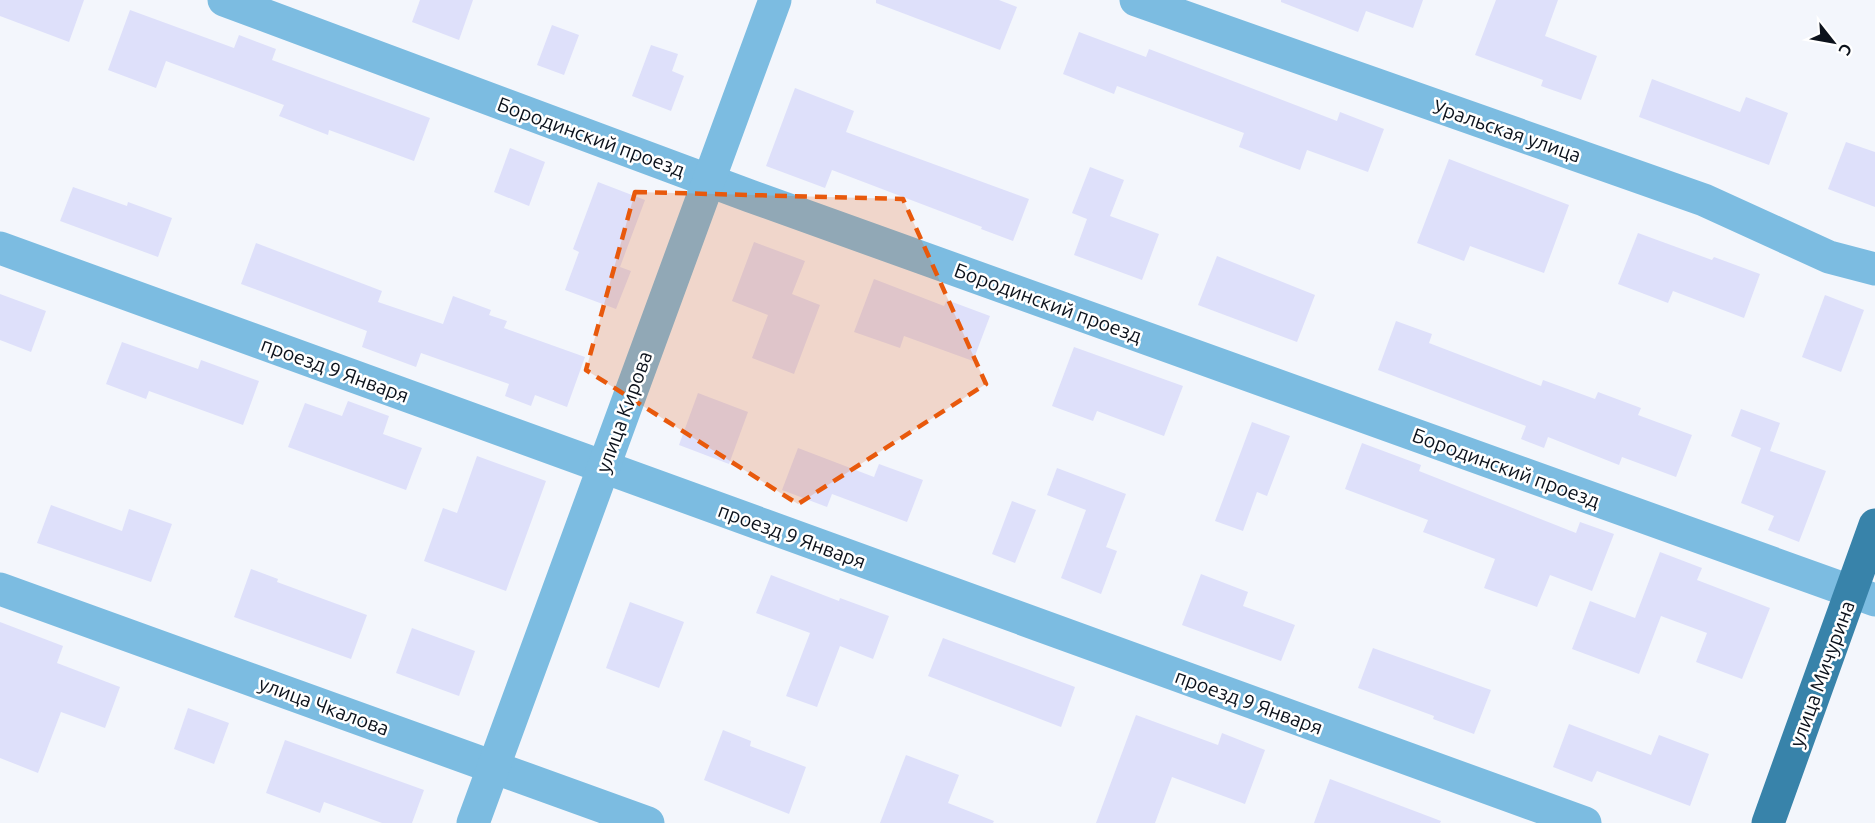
<svg xmlns="http://www.w3.org/2000/svg" width="1875" height="823" font-family="Ubuntu,sans-serif">
  <style>
    .building { fill: #dee0fa }
    .lines { fill: none; stroke-linecap: round; stroke-linejoin: round }
    .minor { stroke: #7cbce1; stroke-width: 33 }
    .major { stroke: #3883aa; stroke-width: 33 }
    .marked { fill: #e8590c; fill-opacity: 0.2; stroke: #e8590c; stroke-width: 4.5; stroke-dasharray: 12 8; stroke-linejoin: round }
    .labels { text-anchor: middle; stroke-width: 5; stroke-linejoin: round; paint-order: stroke }
    .street-label { font-size: 20px; fill: #0c121c; stroke: #fff }
  </style>
  <rect width="100%" height="100%" fill="#f3f6fc"/>
  <g class="building">
    <polygon points="0,0 84,0 69,42 0,16"/>
    <polygon points="420,0 473,0 459,40 412,22"/>
    <polygon points="876,0 999,0 1017,7 1000,50 876,3"/>
    <polygon points="1281,0 1423,0 1413,28 1366,11 1358,32 1281,2"/>
    <polygon points="1496,0 1558,0 1545,36 1597,56 1581,100 1541,86 1543,80 1475,55"/>
    <polygon points="130,10 234,48 239,35 276,49 272,60 430,118 414,161 329,130 328,135 279,116 284,105 166,61 156,88 108,70"/>
    <polygon points="552,25 579,35 564,75 537,65"/>
    <polygon points="1079,32 1146,57 1149,49 1337,121 1340,112 1384,129 1368,172 1307,150 1300,170 1239,147 1244,133 1117,86 1114,94 1063,74"/>
    <polygon points="651,45 678,54 672,71 684,76 671,111 632,96"/>
    <polygon points="1652,79 1740,112 1746,97 1788,113 1769,165 1639,117"/>
    <polygon points="795,88 854,111 846,132 1029,199 1013,241 981,229 982,227 832,170 825,188 766,166"/>
    <polygon points="1846,142 1875,152 1875,207 1828,189"/>
    <polygon points="510,148 545,162 529,206 494,192"/>
    <polygon points="1449,159 1569,205 1544,273 1470,246 1464,261 1417,243"/>
    <polygon points="1090,167 1124,180 1110,216 1159,234 1142,280 1074,255 1087,219 1072,213"/>
    <polygon points="598,182 645,200 620,267 631,271 616,309 565,290 579,252 573,249"/>
    <polygon points="73,187 127,206 128,202 172,218 158,257 60,221"/>
    <polygon points="1638,233 1712,260 1714,257 1760,274 1744,318 1673,291 1668,303 1618,284"/>
    <polygon points="754,242 805,261 792,294 820,305 794,374 752,358 768,315 732,301"/>
    <polygon points="256,243 382,291 378,302 443,324 453,296 491,310 489,315 507,321 504,328 585,357 567,407 535,395 531,406 505,396 509,384 421,353 416,367 362,347 367,331 241,284"/>
    <polygon points="1217,256 1315,295 1297,342 1198,305"/>
    <polygon points="874,279 944,306 947,300 990,316 973,361 904,336 900,348 854,332"/>
    <polygon points="0,294 46,311 31,352 0,340"/>
    <polygon points="1825,295 1864,310 1841,372 1802,357"/>
    <polygon points="1396,321 1432,334 1429,343 1541,386 1543,380 1595,399 1598,392 1641,408 1638,415 1692,435 1676,477 1622,457 1619,465 1548,437 1544,448 1521,439 1526,426 1378,370"/>
    <polygon points="122,342 198,369 201,360 259,381 243,425 149,391 146,399 106,384"/>
    <polygon points="1074,347 1183,386 1164,436 1097,411 1093,421 1052,406"/>
    <polygon points="698,393 748,412 729,464 679,445"/>
    <polygon points="348,401 389,416 383,434 422,448 406,490 288,447 305,403 342,416"/>
    <polygon points="1741,409 1780,423 1770,451 1826,471 1799,542 1768,530 1774,516 1741,503 1761,448 1731,436"/>
    <polygon points="1252,422 1290,436 1267,496 1257,492 1243,531 1215,521"/>
    <polygon points="1362,443 1421,465 1419,471 1576,533 1580,522 1614,534 1592,591 1550,575 1537,607 1484,588 1495,559 1423,532 1428,520 1345,489"/>
    <polygon points="798,448 874,477 879,464 923,480 907,522 832,494 827,507 782,490"/>
    <polygon points="477,456 546,481 506,591 424,561 443,508 457,513"/>
    <polygon points="1057,468 1126,494 1106,547 1117,551 1101,594 1061,578 1086,510 1047,495"/>
    <polygon points="1012,501 1036,510 1015,563 992,554"/>
    <polygon points="51,505 122,531 129,509 172,524 151,582 37,543"/>
    <polygon points="1660,552 1702,568 1697,580 1770,608 1742,679 1696,662 1707,633 1661,616 1639,674 1572,649 1590,601 1635,618"/>
    <polygon points="251,569 278,579 277,582 367,615 351,659 234,617"/>
    <polygon points="1201,574 1248,592 1243,606 1295,625 1281,661 1182,625"/>
    <polygon points="771,575 839,601 840,598 889,616 873,659 840,646 817,707 786,696 810,633 756,613"/>
    <polygon points="630,602 684,622 659,688 606,668"/>
    <polygon points="0,622 63,646 57,663 120,687 105,728 61,712 38,773 0,758"/>
    <polygon points="412,628 475,651 459,696 396,673"/>
    <polygon points="943,638 1075,687 1061,727 928,676"/>
    <polygon points="1373,648 1491,690 1474,734 1433,719 1434,716 1358,688"/>
    <polygon points="188,708 229,723 214,764 174,749"/>
    <polygon points="1136,715 1218,745 1222,733 1265,750 1245,804 1172,777 1155,823 1096,823"/>
    <polygon points="1569,724 1651,755 1659,735 1709,754 1690,806 1597,771 1592,782 1553,767"/>
    <polygon points="723,730 751,741 750,746 806,767 789,814 704,780"/>
    <polygon points="285,740 424,790 412,823 382,823 324,802 320,813 266,793"/>
    <polygon points="906,755 959,775 948,803 994,821 993,823 880,823"/>
    <polygon points="1330,779 1441,821 1440,823 1314,823"/>
  </g>
  <g class="lines">
    <g class="minor">
      <polyline points="224,0 750,196 1875,600"/>
      <polyline points="1136,0 1704,200 1829,257 1875,269"/>
      <polyline points="0,248 1585,823"/>
      <polyline points="0,589 648,823"/>
      <polyline points="473,823 775,0"/>
    </g>
    <polyline class="major" points="1768,823 1875,525"/>
  </g>
  <path class="marked" d="M635,192L903,199L986,384L798,504L586,370Z"/>
  <g class="labels">
    <g class="street-label">
      <text transform="translate(1507 131) rotate(19)" y="7">Уральская улица</text>
      <text transform="translate(591 137) rotate(20)" y="7">Бородинский проезд</text>
      <text transform="translate(1048 303) rotate(20)" y="7">Бородинский проезд</text>
      <text transform="translate(335 370) rotate(20)" y="7">проезд 9 Января</text>
      <text transform="translate(624 412) rotate(-70)" y="7">улица Кирова</text>
      <text transform="translate(1506 468) rotate(20)" y="7">Бородинский проезд</text>
      <text transform="translate(792 536) rotate(20)" y="7">проезд 9 Января</text>
      <text transform="translate(1822 674) rotate(-70)" y="7">улица Мичурина</text>
      <text transform="translate(1249 702) rotate(20)" y="7">проезд 9 Января</text>
      <text transform="translate(324 706) rotate(20)" y="7">улица Чкалова</text>
    </g>
  </g>
  <g transform="translate(1833 42) rotate(121)" stroke="#ffffff" stroke-width="4.5" paint-order="stroke">
  <path d="M0-4.5L10 22L0 15L-10 22Z" fill="#0c121c"/>
  <text y="-9" font-size="16" font-weight="bold" text-anchor="middle" fill="#0c121c">С</text>
  </g>
</svg>
